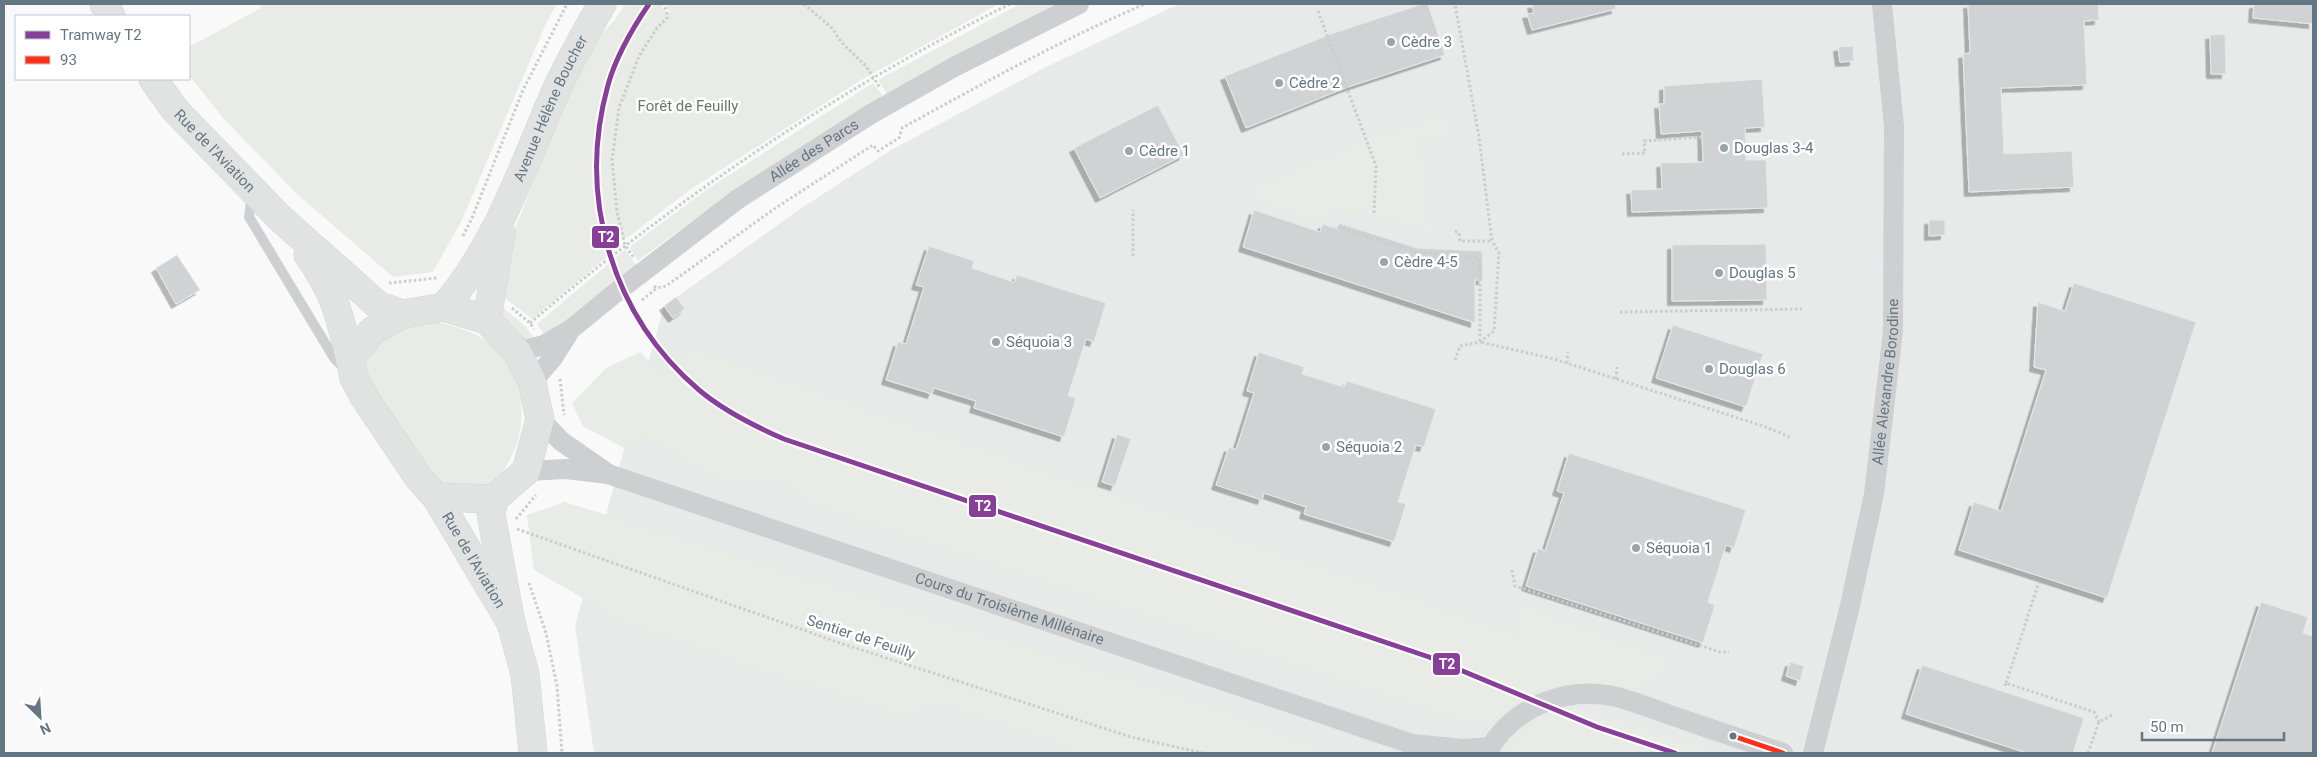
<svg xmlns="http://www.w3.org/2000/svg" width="2317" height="757" font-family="Roboto,sans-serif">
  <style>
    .built { fill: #e8e9e9 }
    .green { fill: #e8ebe6 }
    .building { fill: #d0d2d3; stroke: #e8e8e8; filter: url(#shadow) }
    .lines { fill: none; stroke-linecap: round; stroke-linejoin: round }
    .secondary-casing { stroke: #d5d6d7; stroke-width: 29 }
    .path { stroke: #cbcccd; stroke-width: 3; stroke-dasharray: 2.5 2.5; stroke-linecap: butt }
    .lane { stroke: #cecfd0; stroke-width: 10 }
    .street { stroke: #cecfd0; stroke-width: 20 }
    .secondary { stroke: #e1e2e2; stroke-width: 28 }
    .bus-1-casing { stroke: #fff; stroke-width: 9 }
    .bus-1 { stroke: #ff301a; stroke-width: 5 }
    .tram-1-casing { stroke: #fff; stroke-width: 9 }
    .tram-1 { stroke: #873f98; stroke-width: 5 }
    .poi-dot { fill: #99a4ac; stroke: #fff; stroke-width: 2 }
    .bus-dot { fill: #657683; stroke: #fff; stroke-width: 2 }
    .labels { text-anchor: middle; stroke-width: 5; stroke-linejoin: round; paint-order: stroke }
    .poi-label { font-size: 15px; fill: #657683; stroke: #fff; text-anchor: start }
    .park-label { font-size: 15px; fill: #687a64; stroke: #fff }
    .street-label { font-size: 15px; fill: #657683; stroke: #fff }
    .line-badge { stroke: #fff; stroke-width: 2 }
    .badge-label { font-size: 14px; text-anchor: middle; font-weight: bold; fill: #fff }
  </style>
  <defs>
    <filter id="shadow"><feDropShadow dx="-4.5" dy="4.5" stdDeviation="0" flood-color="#0004"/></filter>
  </defs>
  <rect width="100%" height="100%" fill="#f9f9f9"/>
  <polygon class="built" points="1179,4 2313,4 2313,753 594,753 575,626 664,306 800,209 891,150 1044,68"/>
  <g class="green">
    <polygon points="260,4 557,4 547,21 462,220 433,272 393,277 297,194 224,119 189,75 189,47 261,8"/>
    <polygon points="625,4 660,4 665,12 671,13 665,4 999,4 861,80 691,189 628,237 615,238 616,249 532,319 500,294 506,262 516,226 566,101 600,35 615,20"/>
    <polygon points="1020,4 1057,4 887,94 878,80"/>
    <path d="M873,83L883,96C798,147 717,201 638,261L630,248L632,245L712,186Z"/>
    <polygon points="1448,114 1453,134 1421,139 1432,235 1423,235 1422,228 1401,228 1401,222 1376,222 1376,215 1342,214 1342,208 1333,208 1333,217 1320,217 1319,222 1258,202 1253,187 1366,141"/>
    <polygon points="625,250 636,265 547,338 537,324"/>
    <path d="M500,305L526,327L536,341C514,345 506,323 500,305Z"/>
    <path d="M439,322C456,327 473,331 488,342C523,369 531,421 510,459C507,464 504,471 500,476C494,482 486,487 479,492L449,491L388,418L359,361L370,345L413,323Z"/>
    <polygon points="696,350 1517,635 1518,604 1677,662 1638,690 1542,687 1481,728 807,503 786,484 728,485 645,436 624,448 583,426 572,403 606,368 640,352 659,372"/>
    <polygon points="565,502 1217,708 1331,753 1082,753 932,702 906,718 635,628 534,570 527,515"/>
    <path d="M1568,708L1588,709L1725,753H1503C1523,728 1538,719 1568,708Z"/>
  </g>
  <g class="building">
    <polygon points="1422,4 1428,4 1445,55 1345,88 1246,128 1225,76 1331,34"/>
    <polygon points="1532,4 1615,4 1616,9 1532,30 1527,14 1534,13"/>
    <polygon points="1968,4 2098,4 2099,20 2084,21 2087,85 2001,88 2004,154 2072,151 2074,187 1969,192 1963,54 1970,53"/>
    <polygon points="2254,4 2313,4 2313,24 2253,18"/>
    <polygon points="2225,34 2226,74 2211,74 2210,35"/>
    <polygon points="1853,46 1854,61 1840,62 1838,47"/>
    <polygon points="1762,79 1765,127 1745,128 1746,160 1766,160 1768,208 1632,212 1631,190 1662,189 1661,163 1703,162 1702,131 1661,134 1659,104 1664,104 1664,86"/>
    <polygon points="1158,105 1184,155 1100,198 1074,148"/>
    <polygon points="1254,210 1320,232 1323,224 1338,229 1339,223 1417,248 1482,251 1483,280 1475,280 1475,323 1243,247"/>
    <polygon points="1929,220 1945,220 1945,235 1929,236"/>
    <polygon points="1766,244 1767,300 1672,301 1672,245"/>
    <polygon points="929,246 974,261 972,268 1014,282 1017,275 1106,303 1094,342 1086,339 1068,396 1076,398 1064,437 974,408 976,401 934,388 932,394 886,380 898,342 906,344 924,287 916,285"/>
    <polygon points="177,255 200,290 176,304 156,268"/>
    <polygon points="2074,283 2196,322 2107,598 1959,550 1974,502 2001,511 2046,370 2034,367 2038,302 2065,311"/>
    <polygon points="676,297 685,309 673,318 664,306"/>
    <polygon points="1673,325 1763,354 1746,407 1656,378"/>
    <polygon points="1259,352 1304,367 1302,374 1344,387 1347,381 1436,409 1424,447 1416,445 1398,502 1406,504 1394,542 1304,514 1306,507 1264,493 1262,500 1216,485 1229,447 1236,450 1254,393 1247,391"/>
    <polygon points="1117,434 1131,439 1115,486 1102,482"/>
    <polygon points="1569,453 1746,510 1734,548 1726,545 1708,602 1715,605 1703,643 1526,586 1538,548 1545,551 1564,493 1557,491"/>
    <polygon points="2261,602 2308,617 2303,633 2313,636 2313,753 2212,753"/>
    <polygon points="1790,662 1804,666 1800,681 1786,676"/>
    <polygon points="1922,665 2084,718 2073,753 2027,753 1906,714"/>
  </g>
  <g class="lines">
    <g class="secondary-casing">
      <g id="secondary">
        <polyline points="104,4 111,16"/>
        <path id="s4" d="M153,79L175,110L280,218L379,306L403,314"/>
        <path d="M308,255C335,292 340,317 350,359"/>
        <path id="s5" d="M444,307C497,245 522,169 554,95C568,63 585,34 602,4"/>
        <polyline points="487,320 501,232"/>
        <path id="s6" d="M436,497L494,499L526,471L540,419L532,382L517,352L487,320L444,307L403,314L372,331L350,359L354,378L364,397L418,477L436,497L511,623"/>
        <polyline points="494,499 491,514 511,623 525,674 533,753"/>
      </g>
    </g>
    <g class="path">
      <polyline points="804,4 833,29 841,42 866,66 880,88"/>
      <polyline points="1318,11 1376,166 1374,214"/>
      <polyline points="1622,154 1645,153 1644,141 1702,137"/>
      <polyline points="1338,227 1417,252 1477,258 1480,262 1480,342 1554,359 1766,427 1792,438"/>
      <polyline points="1455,231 1459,233 1460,241 1492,241 1479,137 1455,4"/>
      <polyline points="463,236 472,218 523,90 567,4"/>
      <polyline points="1133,256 1133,210"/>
      <polyline points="633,257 625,245 617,212 612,160 619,108 639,56 657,28 667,18 667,11 663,4"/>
      <polyline points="389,283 437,278"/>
      <path d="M654,286L657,288L666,286L777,207L873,145L878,151L899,138L902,128C982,84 1061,40 1145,4"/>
      <polyline points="642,300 657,288"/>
      <polyline points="512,308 530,323 534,329"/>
      <polyline points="1620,312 1802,309"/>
      <path d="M530,323C673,201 841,87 1010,4"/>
      <polyline points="1455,360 1460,346 1480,342 1494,331 1499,253 1492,241"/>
      <polyline points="1567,363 1568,352"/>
      <polyline points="560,379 564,415"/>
      <polyline points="1616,379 1617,367"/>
      <polyline points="516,519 536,495"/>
      <polyline points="517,529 840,643 1131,737 1203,753"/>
      <polyline points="1512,570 1515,586 1720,652 1729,652"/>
      <polyline points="529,583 546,633 557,686 562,753"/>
      <polyline points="2006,683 2039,582"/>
      <polyline points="2005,686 2006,683 2094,712 2099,722"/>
      <polyline points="2088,753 2099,722 2112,715"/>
    </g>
    <polyline class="lane" points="252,196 249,217 334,358 344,368"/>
    <g class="street">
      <path id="s1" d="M517,352L544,345L570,330L614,294L738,199L871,114L954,67L1079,4"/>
      <polyline points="532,382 552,359 568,334"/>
      <polyline points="540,419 561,441 607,473"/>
      <path id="s2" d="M526,471L566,469L608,474L1412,744L1463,749L1491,747"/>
      <path d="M1487,753C1512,707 1566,685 1617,697C1639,703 1661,712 1682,719C1716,731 1750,742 1783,753"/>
      <path id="s3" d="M1813,753L1849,610L1874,494L1893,331L1894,126L1882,4"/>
    </g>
    <use href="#secondary" class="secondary"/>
    <g class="bus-1-casing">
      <polyline id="bus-1" points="1733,736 1783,753"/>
    </g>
    <use href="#bus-1" class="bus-1"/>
    <g class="tram-1-casing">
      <path id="tram-1" d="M649,4C632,29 616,56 608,85C577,196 611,315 699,390C724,411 754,426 784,439L1429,657L1597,727L1675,753"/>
    </g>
    <use href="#tram-1" class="tram-1"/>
  </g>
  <g class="poi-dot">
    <circle cx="1391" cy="42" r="5"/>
    <circle cx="1279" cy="83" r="5"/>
    <circle cx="1724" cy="148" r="5"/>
    <circle cx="1129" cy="151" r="5"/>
    <circle cx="1384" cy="262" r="5"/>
    <circle cx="1719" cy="273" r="5"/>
    <circle cx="996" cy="342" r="5"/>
    <circle cx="1709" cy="369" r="5"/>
    <circle cx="1326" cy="447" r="5"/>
    <circle cx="1636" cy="548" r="5"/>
  </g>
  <circle class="bus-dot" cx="1733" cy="736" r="4.5"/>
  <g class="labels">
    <g class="poi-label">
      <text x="1401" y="47">Cèdre 3</text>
      <text x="1289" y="88">Cèdre 2</text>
      <text x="1734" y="153">Douglas 3-4</text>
      <text x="1139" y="156">Cèdre 1</text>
      <text x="1394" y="267">Cèdre 4-5</text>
      <text x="1729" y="278">Douglas 5</text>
      <text x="1006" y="347">Séquoia 3</text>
      <text x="1719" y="374">Douglas 6</text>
      <text x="1336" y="452">Séquoia 2</text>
      <text x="1646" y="553">Séquoia 1</text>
    </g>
    <g class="park-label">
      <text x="688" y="111">Forêt de Feuilly</text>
    </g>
    <g class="street-label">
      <text dy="5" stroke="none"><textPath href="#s5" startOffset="226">Avenue Hélène Boucher</textPath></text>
      <text dy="5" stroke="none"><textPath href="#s4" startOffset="95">Rue de l'Aviation</textPath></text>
      <text dy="5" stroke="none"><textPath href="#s1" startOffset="361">Allée des Parcs</textPath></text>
      <text dy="5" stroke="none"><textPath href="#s3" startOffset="379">Allée Alexandre Borodine</textPath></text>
      <text dy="5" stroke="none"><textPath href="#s6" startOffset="665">Rue de l'Aviation</textPath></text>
      <text dy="5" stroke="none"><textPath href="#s2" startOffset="506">Cours du Troisième Millénaire</textPath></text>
      <text transform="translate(861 637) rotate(18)" y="5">Sentier de Feuilly</text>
    </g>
  </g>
  <g class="line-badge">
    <rect x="591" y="225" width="29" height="24" rx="5" fill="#873f98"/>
    <rect x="968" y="494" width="29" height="24" rx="5" fill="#873f98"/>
    <rect x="1432" y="652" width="29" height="24" rx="5" fill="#873f98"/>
  </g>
  <g class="badge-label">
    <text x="606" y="242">T2</text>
    <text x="983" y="511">T2</text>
    <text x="1447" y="669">T2</text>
  </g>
  <rect width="2317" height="757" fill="none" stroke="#657683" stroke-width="10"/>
  <rect x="15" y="15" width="175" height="65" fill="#ffffff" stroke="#c1c8cd"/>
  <rect x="25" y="31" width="25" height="8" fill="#873f98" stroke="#c1c8cd"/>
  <text x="60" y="40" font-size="15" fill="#657683">Tramway T2</text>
  <rect x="25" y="56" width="25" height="8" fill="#ff301a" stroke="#c1c8cd"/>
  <text x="60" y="65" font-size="15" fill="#657683">93</text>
  <g transform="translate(40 717) rotate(155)" stroke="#ffffff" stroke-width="4" paint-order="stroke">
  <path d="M0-4L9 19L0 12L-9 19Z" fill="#657683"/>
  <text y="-8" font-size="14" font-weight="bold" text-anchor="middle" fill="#657683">N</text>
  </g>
  <path d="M2142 732v8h142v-8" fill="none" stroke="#657683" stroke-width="2.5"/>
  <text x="2150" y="732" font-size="15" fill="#657683" stroke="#ffffff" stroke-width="4" paint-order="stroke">50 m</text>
</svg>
